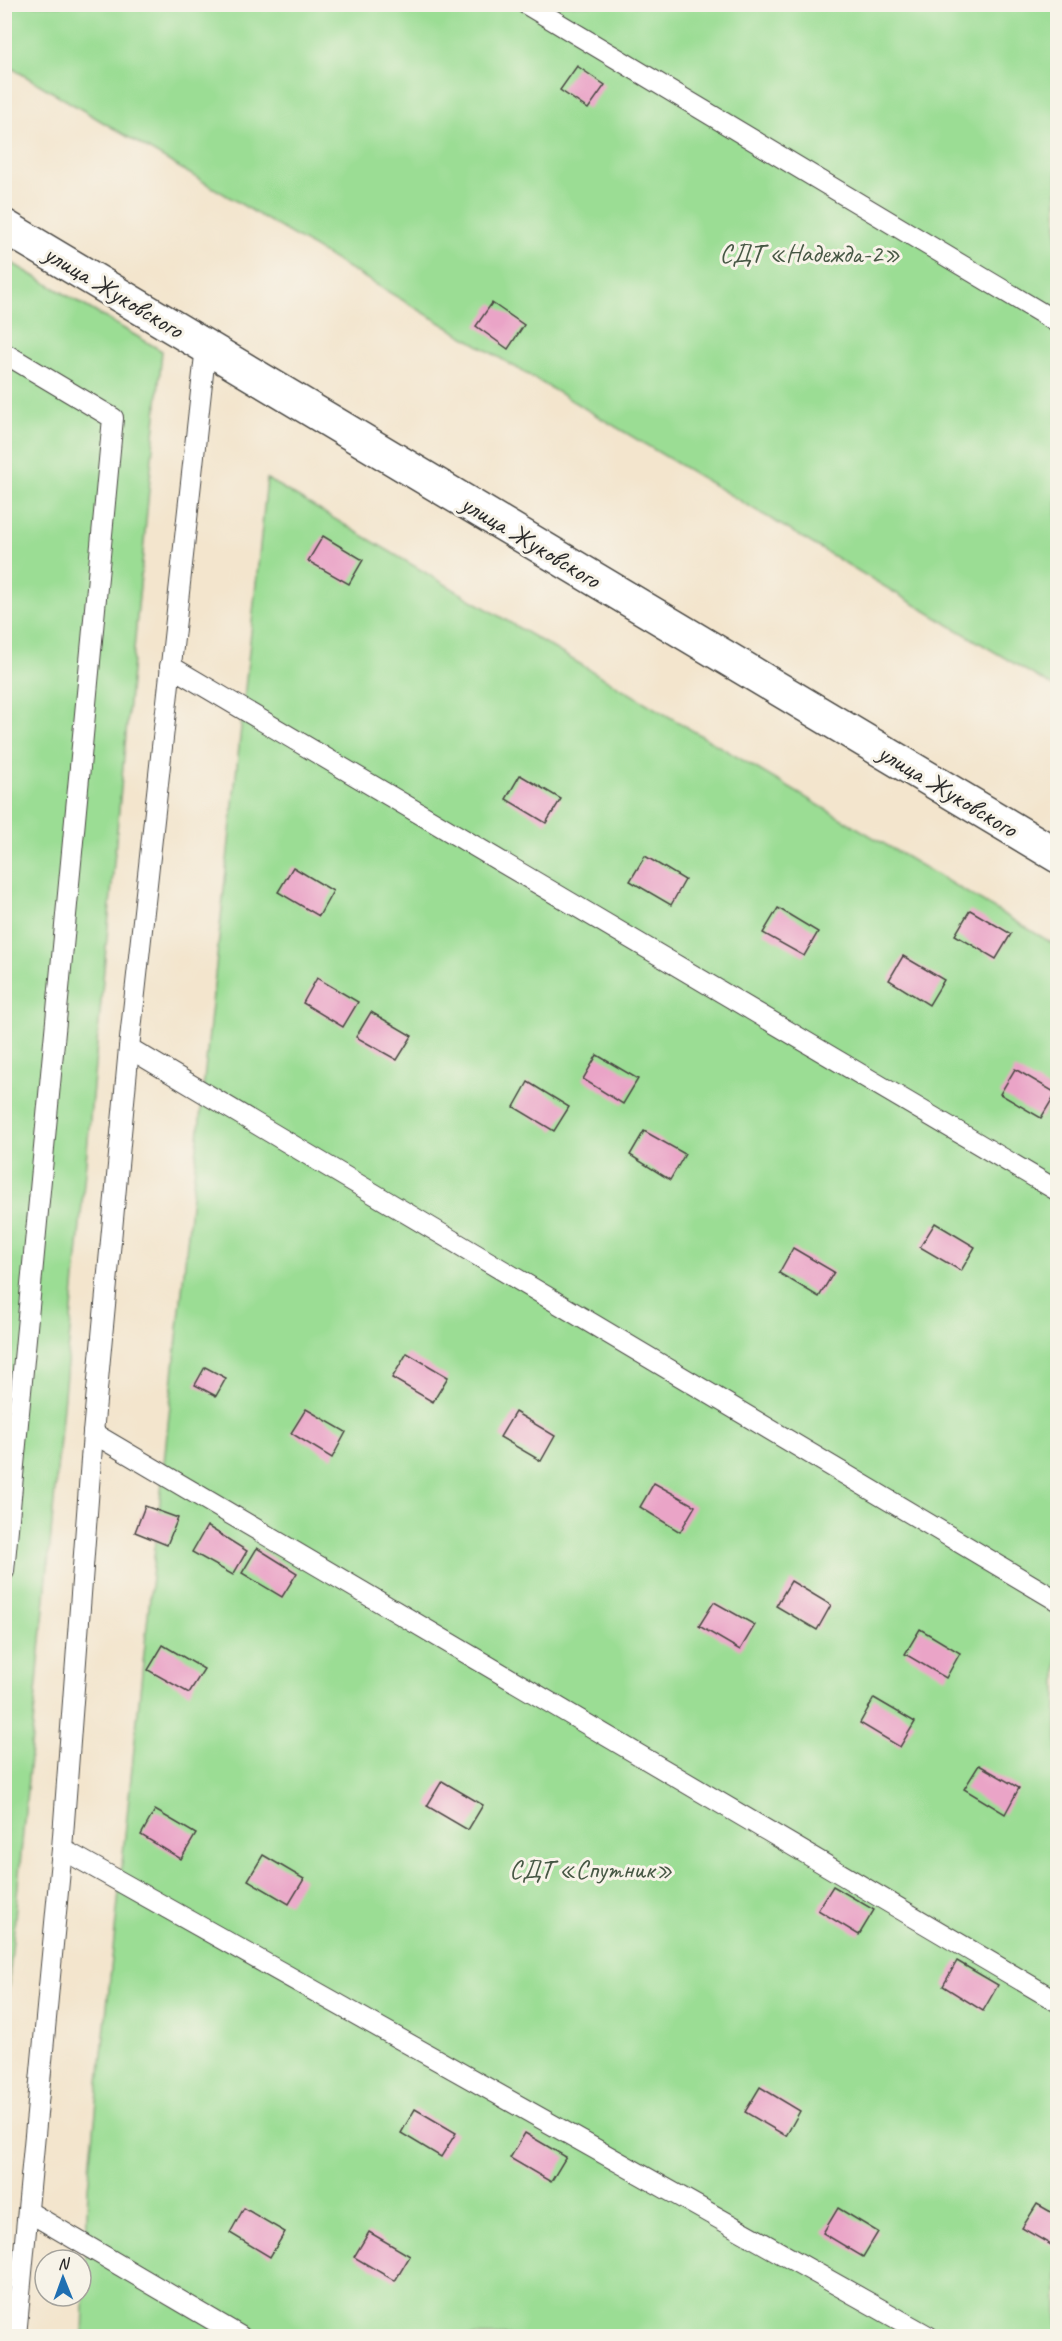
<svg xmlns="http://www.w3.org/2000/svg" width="1062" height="2341" font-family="Caveat,sans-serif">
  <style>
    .green { fill: #9bdd94; stroke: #638460; stroke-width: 1.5 }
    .building { fill: #eaa4c7 }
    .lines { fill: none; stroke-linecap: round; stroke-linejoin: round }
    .service-casing { stroke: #494743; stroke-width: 22 }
    .secondary-casing { stroke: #494743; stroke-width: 36 }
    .service { stroke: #fff; stroke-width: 20 }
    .secondary { stroke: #fff; stroke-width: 33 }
    .labels { text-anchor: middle; stroke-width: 6; stroke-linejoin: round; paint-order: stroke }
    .park-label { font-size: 26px; fill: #475845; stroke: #f7f3e8 }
    .street-label { font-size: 26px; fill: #2b2b2b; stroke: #f7f3e8 }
  </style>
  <rect width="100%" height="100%" fill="#f7f3e8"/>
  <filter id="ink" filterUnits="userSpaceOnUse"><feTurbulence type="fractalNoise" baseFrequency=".0167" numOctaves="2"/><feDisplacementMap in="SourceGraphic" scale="12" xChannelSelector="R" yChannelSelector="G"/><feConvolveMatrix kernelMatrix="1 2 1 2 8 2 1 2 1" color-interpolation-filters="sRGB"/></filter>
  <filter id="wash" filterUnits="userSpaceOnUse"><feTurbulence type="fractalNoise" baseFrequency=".008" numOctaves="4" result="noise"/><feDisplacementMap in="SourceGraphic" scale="24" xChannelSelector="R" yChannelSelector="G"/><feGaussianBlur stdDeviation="1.35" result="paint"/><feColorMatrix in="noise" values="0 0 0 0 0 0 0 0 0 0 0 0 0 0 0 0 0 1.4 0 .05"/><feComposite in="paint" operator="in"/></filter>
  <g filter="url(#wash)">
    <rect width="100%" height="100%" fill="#f3e5cd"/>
    <g class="green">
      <polygon points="5,5 1057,5 1057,689 5,64"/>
      <polygon points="5,259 162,351 5,2024"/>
      <polygon points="267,479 1057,946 1057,2336 83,2336 88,2188"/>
    </g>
    <g id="blocks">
      <g class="building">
        <polygon points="577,66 605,85 588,109 560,90"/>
        <polygon points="492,303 524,325 508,349 476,326"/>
        <polygon points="323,536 363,560 349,584 308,561"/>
        <polygon points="520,775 561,799 546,823 506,799"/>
        <polygon points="645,856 685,880 671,905 630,881"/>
        <polygon points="293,867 333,891 319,916 278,892"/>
        <polygon points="778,908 818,932 804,956 763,933"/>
        <polygon points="970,910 1011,934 996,959 955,935"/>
        <polygon points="903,956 944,980 929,1005 889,980"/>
        <polygon points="317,978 358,1002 343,1027 303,1003"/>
        <polygon points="371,1012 412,1036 397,1060 356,1037"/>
        <polygon points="597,1055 638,1079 623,1104 583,1079"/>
        <polygon points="1015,1069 1056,1093 1041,1118 1000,1094"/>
        <polygon points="528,1082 569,1107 554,1131 514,1107"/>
        <polygon points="644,1131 685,1154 670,1180 630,1155"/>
        <polygon points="935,1223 975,1247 961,1271 920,1247"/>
        <polygon points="793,1248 834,1272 819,1297 779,1273"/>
        <polygon points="407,1353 448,1377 433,1402 392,1378"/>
        <polygon points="205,1367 226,1378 216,1396 195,1385"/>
        <polygon points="306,1409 346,1432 332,1458 291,1433"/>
        <polygon points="515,1412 555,1436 541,1461 500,1437"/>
        <polygon points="654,1483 695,1506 680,1532 640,1507"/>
        <polygon points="145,1506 178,1518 167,1545 135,1532"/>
        <polygon points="207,1526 247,1551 233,1575 192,1552"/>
        <polygon points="257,1548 297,1573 282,1597 242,1573"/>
        <polygon points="791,1581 831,1605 817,1630 776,1606"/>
        <polygon points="714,1602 755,1625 740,1650 699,1626"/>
        <polygon points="920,1629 960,1653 946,1678 905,1654"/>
        <polygon points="163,1645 204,1669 189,1693 148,1670"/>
        <polygon points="874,1698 915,1722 900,1747 860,1723"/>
        <polygon points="979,1765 1019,1788 1005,1814 964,1789"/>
        <polygon points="442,1781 483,1805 468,1830 427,1806"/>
        <polygon points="155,1810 196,1834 181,1859 141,1835"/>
        <polygon points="263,1855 304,1879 289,1904 248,1880"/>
        <polygon points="833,1886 874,1910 859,1935 818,1910"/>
        <polygon points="957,1961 998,1985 983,2011 943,1986"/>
        <polygon points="760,2087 800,2111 786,2136 745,2112"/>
        <polygon points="415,2109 456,2133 441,2157 401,2133"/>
        <polygon points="525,2133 566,2157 551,2182 510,2158"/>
        <polygon points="1037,2204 1058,2216 1058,2249 1022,2228"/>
        <polygon points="244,2208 285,2232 270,2257 230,2233"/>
        <polygon points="838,2208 878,2232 863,2257 823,2233"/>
        <polygon points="369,2232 410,2256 395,2281 354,2257"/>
      </g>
    </g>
  </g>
  <g filter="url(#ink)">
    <use href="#blocks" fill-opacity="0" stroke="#494743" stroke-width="1.5"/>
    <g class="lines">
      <g class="service-casing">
        <g id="service">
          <polyline points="526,4 1058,323"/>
          <polyline points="4,353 113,418 4,1571"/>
          <polyline points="170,666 1058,1191"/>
          <polyline points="129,1048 1058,1601"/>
          <polyline points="93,1433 1058,2002"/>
          <polyline points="62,1849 928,2336"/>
          <polyline points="29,2212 240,2336"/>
          <polyline points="16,2336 62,1849 93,1433 129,1048 206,346"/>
        </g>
      </g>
      <g class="secondary-casing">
        <polyline id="secondary" points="4,226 1058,856"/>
      </g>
      <use href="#service" class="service"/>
      <use href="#secondary" class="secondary"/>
    </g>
  </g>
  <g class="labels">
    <g class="park-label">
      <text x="810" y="262">СДТ «Надежда-2»</text>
      <text x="591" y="1878">СДТ «Спутник»</text>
    </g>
    <g class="street-label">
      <text transform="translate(114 291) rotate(31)" y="9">улица Жуковского</text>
      <text transform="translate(531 541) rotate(31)" y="9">улица Жуковского</text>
      <text transform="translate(948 790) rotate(31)" y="9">улица Жуковского</text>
    </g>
  </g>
  <rect width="1062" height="2341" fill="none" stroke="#f7f3e8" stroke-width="24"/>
  <g transform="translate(63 2278) rotate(359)"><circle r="28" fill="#f7f3e8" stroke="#a5a39c" stroke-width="1.5"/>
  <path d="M0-4.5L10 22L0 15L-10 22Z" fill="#1f6fb2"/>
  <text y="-9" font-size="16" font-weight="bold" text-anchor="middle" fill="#2b2b2b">N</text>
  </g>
</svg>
